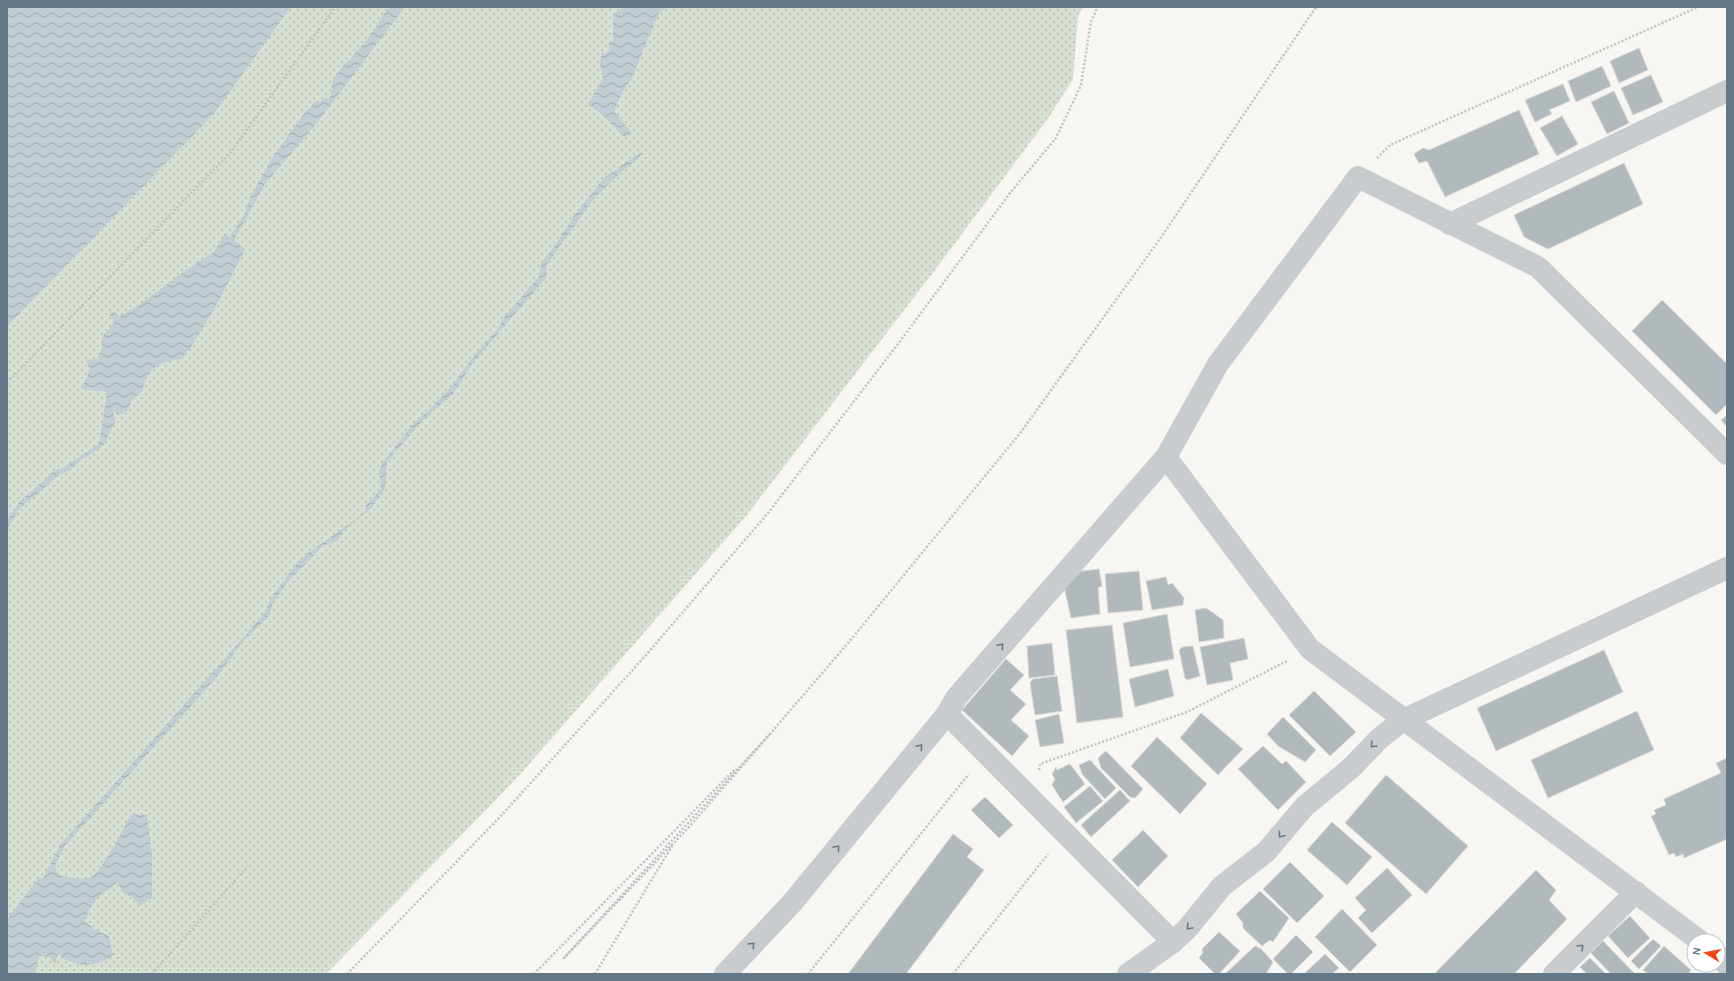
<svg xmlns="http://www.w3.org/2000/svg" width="1734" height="981" font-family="Karla,sans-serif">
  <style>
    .grass { fill: url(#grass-dots) }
    .water { fill: url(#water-waves) }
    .building { fill: #b1b9bd; stroke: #d8d8d5 }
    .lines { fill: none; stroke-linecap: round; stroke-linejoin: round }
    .path { stroke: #bfc2c4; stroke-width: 2.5; stroke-dasharray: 2 2; stroke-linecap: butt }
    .minor { stroke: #c9cccf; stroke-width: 22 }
    .oneway { stroke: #687b8a }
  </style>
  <defs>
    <pattern id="grass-dots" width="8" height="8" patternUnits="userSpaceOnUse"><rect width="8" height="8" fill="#d8dfd3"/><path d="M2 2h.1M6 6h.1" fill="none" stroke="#b3bab1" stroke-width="1.8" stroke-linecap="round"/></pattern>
    <pattern id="water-waves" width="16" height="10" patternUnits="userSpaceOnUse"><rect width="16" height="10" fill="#c1cdd2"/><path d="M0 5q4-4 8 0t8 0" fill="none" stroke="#a0abb0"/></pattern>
  </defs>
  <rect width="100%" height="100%" fill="#f7f6f3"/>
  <polygon class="grass" points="291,7 1083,7 1078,16 1073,79 1049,117 941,262 746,516 516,779 326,974 7,974 7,327 214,114"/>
  <g class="water">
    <polygon points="7,7 291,7 214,114 7,327"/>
    <path d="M389,7H405L317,123L265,184L234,240L245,249C226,287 208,325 182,359C164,361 152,364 145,382C143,384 144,388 142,391C140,394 136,396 133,399C127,408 132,412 117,415L113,407L115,422L103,446L81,460L70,470L61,474L20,508L7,530V520L20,501L53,472L64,467L99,444L107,392L81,389L90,370L86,360L97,359L102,349V337L115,322L109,314L113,311L120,316L142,303L186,270L214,252L225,233L230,237L244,215L251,195L274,155L306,111L316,101L320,102L325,98L330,99L333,79L342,67L367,40Z"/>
    <polygon points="623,7 668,7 659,13 631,80 623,91 614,111 632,133 624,137 600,113 588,104 603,78 600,64 602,51 604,54 609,51 609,42 613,42 613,15"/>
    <path d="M644,150L639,158L620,173L590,203L581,217L547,264L546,278L472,364L454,393L422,421L387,462L385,488L371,509L347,527L337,541L323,546L288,582L273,603L268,617L240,645L217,677L64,847L55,866L58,875C67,876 80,880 89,878C101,874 125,826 131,814L147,815L152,855V898L140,906L132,897L122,892L118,882L95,900L84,921L96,930L109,936L113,955C95,968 76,969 58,954L55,964L49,957L39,956L35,974H7V919L38,879L43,878L60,845L264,614L271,598L300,559L364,513L366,505L381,489L379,470L384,461L412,425L430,409L450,388L471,360L498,328L505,316L540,275L541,262L555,246L573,217L604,178Z"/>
  </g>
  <g class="building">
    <polygon points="1639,48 1648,70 1619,83 1610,61"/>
    <polygon points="1602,66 1611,86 1576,102 1568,81"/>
    <polygon points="1651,75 1663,102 1633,115 1621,88"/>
    <polygon points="1563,84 1570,101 1549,110 1552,114 1535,122 1525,100"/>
    <polygon points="1614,91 1629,123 1607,134 1591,102"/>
    <polygon points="1519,110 1539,154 1445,197 1427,161 1419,163 1414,154 1423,148 1429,150"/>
    <polygon points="1562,116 1578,144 1557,156 1540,128"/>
    <polygon points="1624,163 1643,204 1548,249 1524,237 1514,215"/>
    <polygon points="1662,300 1727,364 1727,404 1716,415 1632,331"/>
    <polygon points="1727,415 1727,427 1721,420"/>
    <polygon points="1099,569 1102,586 1098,588 1100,614 1071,618 1064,586 1068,573"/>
    <polygon points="1139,571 1143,610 1108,613 1105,574"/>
    <polygon points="1166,577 1168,585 1172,583 1184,598 1183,605 1152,610 1146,581"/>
    <polygon points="1206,608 1223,620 1224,638 1199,642 1195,610"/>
    <polygon points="1167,614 1174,659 1130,667 1123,623"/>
    <polygon points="1112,625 1123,717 1077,723 1066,630"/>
    <polygon points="1244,638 1248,659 1230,663 1233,680 1207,685 1200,647"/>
    <polygon points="1052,643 1055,675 1029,678 1027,646"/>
    <polygon points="1193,646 1200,676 1187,680 1185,678 1179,650 1182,647"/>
    <polygon points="1604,650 1623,692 1496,751 1477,708"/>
    <polygon points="1006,659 1024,675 1010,690 1026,704 1011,720 1029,736 1012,756 962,710"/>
    <polygon points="1168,669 1174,696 1135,707 1129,679"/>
    <polygon points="1057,676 1062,711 1035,715 1030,683 1033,679"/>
    <polygon points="1314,691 1356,732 1330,756 1289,715"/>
    <polygon points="1637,711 1654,750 1548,798 1531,760"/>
    <polygon points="1201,713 1243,749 1218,775 1180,738"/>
    <polygon points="1059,714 1064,743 1040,747 1035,720"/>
    <polygon points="1283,717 1316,750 1305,762 1278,746 1267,734"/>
    <polygon points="1157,737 1207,784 1180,814 1131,766"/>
    <polygon points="1263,746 1282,764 1286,761 1306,782 1278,810 1238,769"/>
    <polygon points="1106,751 1143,789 1135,798 1130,797 1101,768 1098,758"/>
    <polygon points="1727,758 1727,839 1684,858 1683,854 1676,857 1674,853 1669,855 1651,816 1656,814 1654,810 1666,805 1664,799 1721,773 1716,763"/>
    <polygon points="1090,760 1116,788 1105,799 1082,774 1079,765"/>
    <polygon points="1070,764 1085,784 1063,802 1052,785 1055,779 1052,774 1056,767 1057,770"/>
    <polygon points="1386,775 1468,846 1426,894 1345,823"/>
    <polygon points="1090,786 1103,801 1076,823 1064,807"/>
    <polygon points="1120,790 1130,801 1091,837 1081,825"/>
    <polygon points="985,797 1013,825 999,838 971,810"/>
    <polygon points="1332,822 1372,857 1347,885 1307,850"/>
    <polygon points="1143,830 1168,856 1138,887 1112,860"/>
    <polygon points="953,834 973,849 967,857 984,870 906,974 848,974"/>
    <polygon points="1290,862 1324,896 1297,923 1263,889"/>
    <polygon points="1387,868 1412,895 1372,933 1358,918 1366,910 1355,898"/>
    <polygon points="1536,870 1556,890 1549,900 1567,919 1514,974 1438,974 1436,972"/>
    <polygon points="1260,891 1289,918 1273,942 1270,940 1262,946 1243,928 1243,923 1236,914"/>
    <polygon points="1342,909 1377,945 1350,972 1315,937"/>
    <polygon points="1630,916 1650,938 1628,958 1608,936"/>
    <polygon points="1219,932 1240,951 1219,974 1215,974 1199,958 1203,953 1202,949"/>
    <polygon points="1296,935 1313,952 1291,974 1288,974 1273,959"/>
    <polygon points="1653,939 1661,946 1639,969 1631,961"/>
    <polygon points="1603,941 1635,974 1611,974 1591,953"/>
    <polygon points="1255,946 1261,949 1273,962 1266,974 1225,974"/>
    <polygon points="1664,946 1691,970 1688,974 1648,974 1643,970"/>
    <polygon points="1325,954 1339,968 1332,974 1304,974"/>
    <polygon points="1590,958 1606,974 1587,974 1580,967"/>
  </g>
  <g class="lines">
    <g class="path">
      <polyline points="1377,158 1390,145 1698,7"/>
      <polyline points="7,383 231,152 335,7"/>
      <polyline points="770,734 564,958 689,827 770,734 854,636 1021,432 1162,236 1316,7"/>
      <polyline points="1039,770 1040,764 1187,712 1287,661"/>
      <polyline points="152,974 248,866"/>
      <polyline points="347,974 500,817 646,655 768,513 898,344 1010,193 1056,138 1081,85 1091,21 1098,7"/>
      <polyline points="534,974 736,768"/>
      <polyline points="595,974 672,846"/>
      <polyline points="808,974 969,774"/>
      <polyline points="953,974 1048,854"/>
    </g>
    <g class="minor">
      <polyline points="1450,224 1727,91"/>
      <polyline points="1166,457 1310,649 1700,941"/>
      <polyline points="947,714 1173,942"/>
      <polyline points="1718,956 1727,965"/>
      <polyline points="725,974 792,903 947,714 956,698 1166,457 1218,364 1358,177 1538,267 1727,454"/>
      <polyline points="1128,974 1173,942 1187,929 1222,886 1266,852 1305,806 1351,768 1380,738 1403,720 1727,568"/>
      <polyline points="1554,974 1636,892"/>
    </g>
  </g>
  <defs><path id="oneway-chevron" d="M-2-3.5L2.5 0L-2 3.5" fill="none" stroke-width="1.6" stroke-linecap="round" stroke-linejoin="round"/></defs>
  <g class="oneway">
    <use href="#oneway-chevron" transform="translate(1001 646) rotate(-49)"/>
    <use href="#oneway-chevron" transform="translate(1373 745) rotate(134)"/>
    <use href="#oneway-chevron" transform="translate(920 747) rotate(-50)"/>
    <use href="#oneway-chevron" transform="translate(1281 835) rotate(128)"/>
    <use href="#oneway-chevron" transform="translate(837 848) rotate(-50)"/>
    <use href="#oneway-chevron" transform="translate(1189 927) rotate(133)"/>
    <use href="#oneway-chevron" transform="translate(752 945) rotate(-47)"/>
    <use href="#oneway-chevron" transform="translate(1581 947) rotate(-45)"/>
  </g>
  <rect width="1734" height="981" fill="none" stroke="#637786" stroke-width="16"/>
  <g transform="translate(1706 953) rotate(280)"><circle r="19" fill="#ffffff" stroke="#c1c9cf"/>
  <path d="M0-3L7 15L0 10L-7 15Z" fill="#f14619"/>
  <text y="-6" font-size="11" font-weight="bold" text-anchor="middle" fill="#637786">N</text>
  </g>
</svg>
